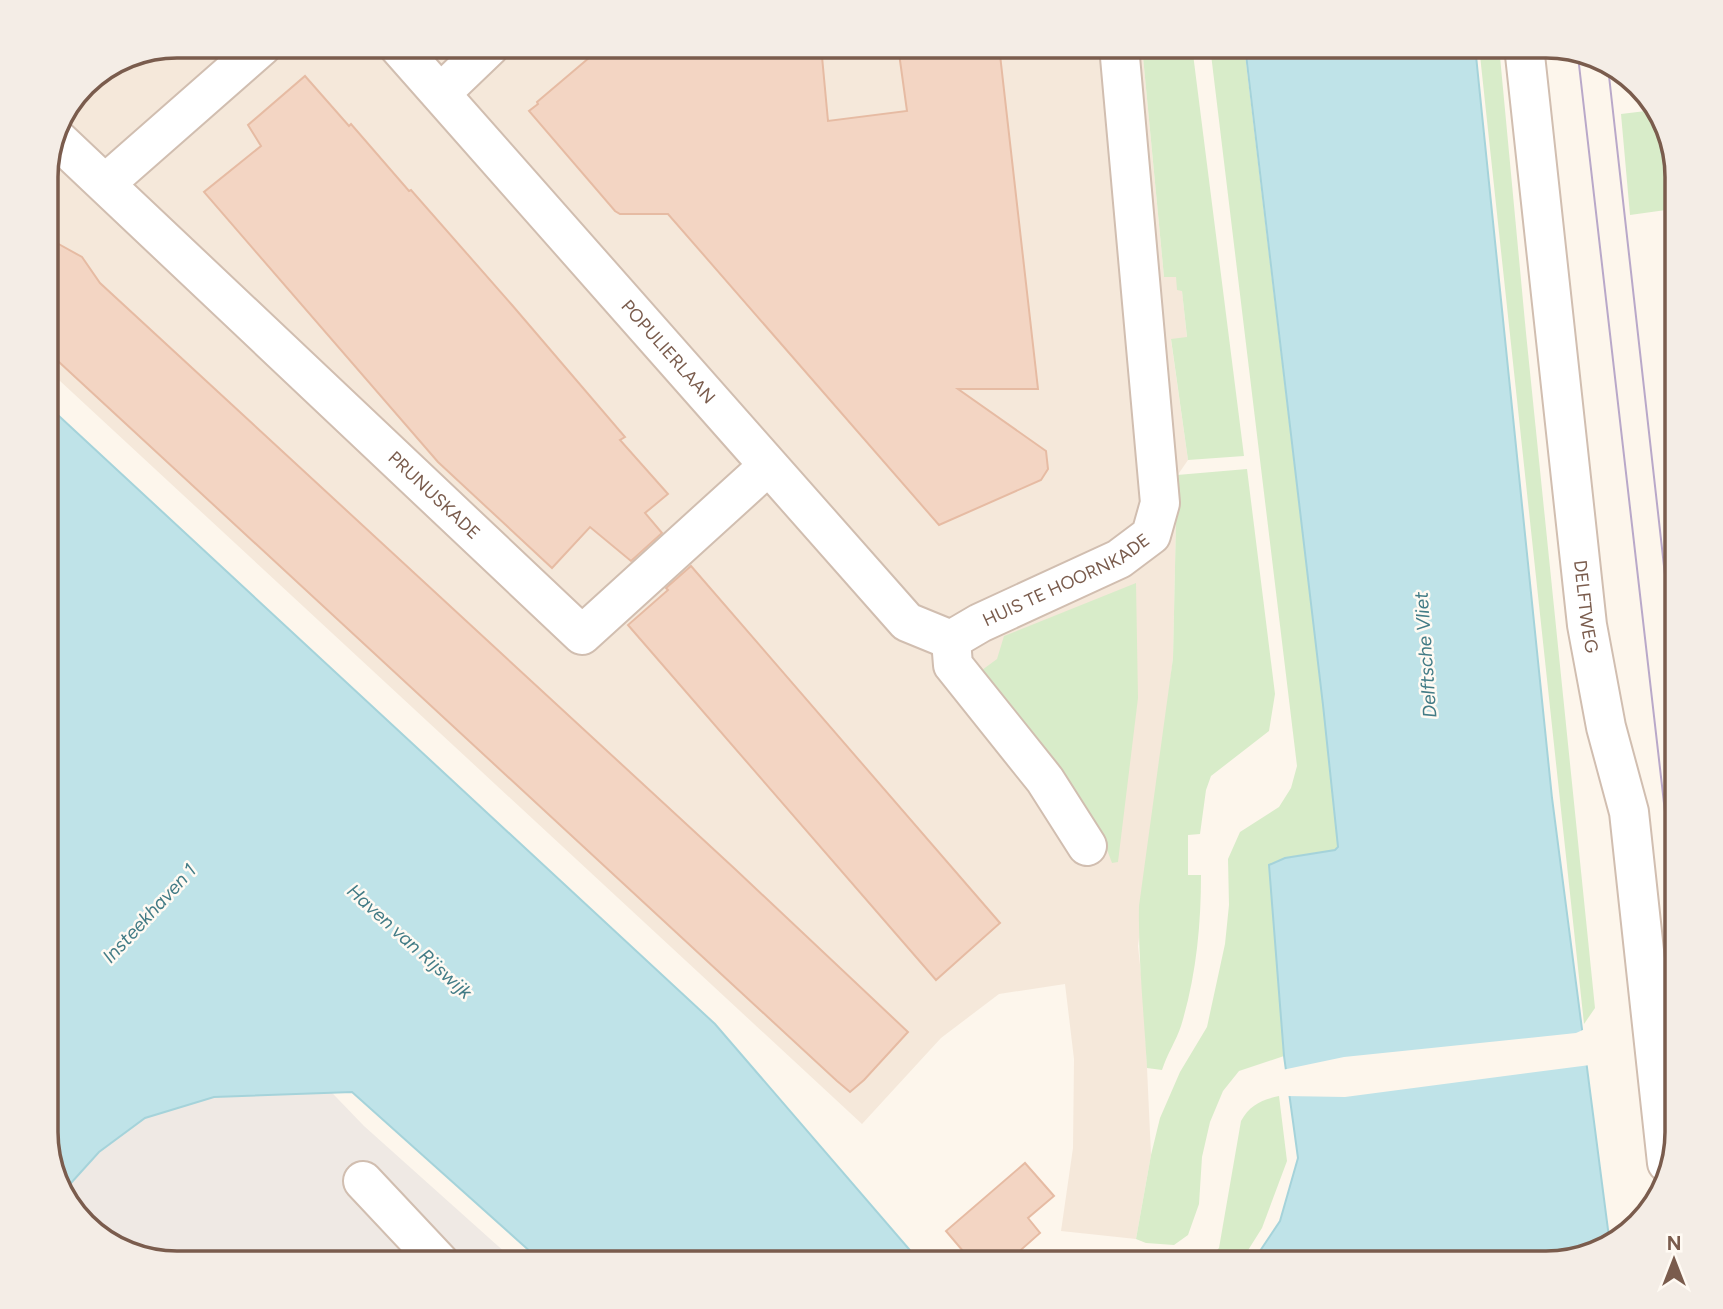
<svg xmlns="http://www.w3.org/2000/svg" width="1723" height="1309" font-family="Figtree,sans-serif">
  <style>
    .residential { fill: #f5e8da }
    .commercial { fill: #fde8e0 }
    .industrial { fill: #efe9e4 }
    .green { fill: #d8ecc9 }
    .water { fill: #bfe3e8; stroke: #a5d3da; stroke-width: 2 }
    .pier { fill: #fdf6ec }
    .building { fill: #f3d5c3; stroke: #e6bba3; stroke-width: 2 }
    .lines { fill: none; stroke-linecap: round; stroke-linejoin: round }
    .minor-casing { stroke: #d1beb0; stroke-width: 42 }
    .minor { stroke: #fff; stroke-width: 38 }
    .tram { stroke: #b9a8c9; stroke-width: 2 }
    .labels { text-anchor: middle; stroke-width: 5; stroke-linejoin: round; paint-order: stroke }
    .street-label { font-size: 18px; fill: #7a5c4d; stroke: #fffaf3 }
    .water-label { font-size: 19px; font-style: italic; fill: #437c86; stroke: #fffaf3 }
    .rim { fill: none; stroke: #7a5c4d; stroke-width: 3.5 }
  </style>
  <rect width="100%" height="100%" fill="#fdf6ec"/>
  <polygon class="residential" points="177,46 1142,46 1164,277 1176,277 1182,290 1187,338 1171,340 1188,460 1177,476 1173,658 1138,946 1144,1002 1151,1155 1136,1239 1061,1231 1073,1148 1074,1059 1065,984 999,994 941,1038 862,1124 46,368 46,168 59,119 90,78"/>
  <polygon class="commercial" points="1652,104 1664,119 1677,177 1677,339"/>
  <polygon class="industrial" points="46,796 364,1126 517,1263 177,1263 97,1236 59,1190 46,1140"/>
  <g class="green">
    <polygon points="1142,46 1192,46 1244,456 1188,460 1171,339 1187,337 1182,291 1177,290 1176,277 1164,277"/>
    <polygon points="1210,46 1244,46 1323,705 1338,847 1336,850 1285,858 1269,866 1284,1056 1239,1071 1223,1091 1210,1122 1202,1157 1199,1204 1188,1235 1174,1245 1146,1243 1136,1239 1151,1155 1160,1118 1180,1072 1207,1027 1225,944 1229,905 1228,859 1240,832 1279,807 1291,788 1297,766"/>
    <polygon points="1479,46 1499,46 1526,333 1595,1008 1584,1024"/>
    <polygon points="1654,110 1662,155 1671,177 1677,185 1677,213 1673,209 1630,215 1621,114"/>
    <path d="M1247,469L1275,694L1269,731L1211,776L1206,790L1200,834L1188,835V875H1201C1201,926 1196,977 1181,1026C1176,1041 1167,1054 1162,1070L1147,1068C1144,1014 1138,960 1139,906L1173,658L1177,475Z"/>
    <path d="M1136,583L1138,698L1118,862L1112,863C1086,786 1031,733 978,673L997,659L1004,636Z"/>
    <path d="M1279,1096L1287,1161L1262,1228L1240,1263H1204L1219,1248L1241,1121C1250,1105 1261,1100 1279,1096Z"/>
  </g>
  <g class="water">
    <polygon points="1245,46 1475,46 1552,798 1610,1245 1604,1250 1546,1263 1252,1263 1280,1221 1298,1158 1284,1056 1269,865 1285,858 1335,850 1338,847 1323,705"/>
    <polygon points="1654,106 1664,119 1677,177 1677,190 1662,155"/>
    <polygon points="46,404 715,1024 921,1263 543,1263 352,1092 214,1097 145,1118 99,1152 62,1193 46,1140"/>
  </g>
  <polygon class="pier" points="1585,1029 1590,1065 1345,1097 1286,1096 1282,1070 1344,1057 1576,1033"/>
  <g class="building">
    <polygon points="603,46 821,46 828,121 907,111 898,46 999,46 1038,389 958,389 1046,451 1048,469 1041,480 939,525 668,214 620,214 615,211 529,111 538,104 537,102"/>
    <polygon points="305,76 349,126 351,124 409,191 411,190 512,305 625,437 620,440 668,494 645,513 662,533 631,561 590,527 552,568 438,462 204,192 261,146 248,125"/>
    <polygon points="46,237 82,257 100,283 735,869 908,1032 864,1080 850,1092 837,1081 46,350"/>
    <polygon points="691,566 1000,923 936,980 628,625 668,590 666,588"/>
    <polygon points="1025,1163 1054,1196 1028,1218 1040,1233 1005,1264 974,1264 946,1231"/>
  </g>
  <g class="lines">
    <g class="minor-casing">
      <g id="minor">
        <path id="s1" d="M398,46L907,622L951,640"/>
        <path id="s2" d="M1524,46L1587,625L1606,727L1629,812L1667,1163"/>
        <polyline points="441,93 490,46"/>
        <path id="s3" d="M54,136L582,635L768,466"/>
        <polyline points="106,183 262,46"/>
        <path id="s4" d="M951,640L980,623L1119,559L1151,535L1160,503L1119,46"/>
        <polyline points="951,640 953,665 1045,780 1087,846"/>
        <polyline points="363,1181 440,1263"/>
      </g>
    </g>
    <use href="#minor" class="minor"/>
    <g class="tram">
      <polyline points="1578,56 1677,916"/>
      <polyline points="1608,67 1677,682"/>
    </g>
  </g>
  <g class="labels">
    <g class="street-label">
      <text dy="6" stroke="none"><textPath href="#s1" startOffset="408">POPULIERLAAN</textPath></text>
      <text dy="6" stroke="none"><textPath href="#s3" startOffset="523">PRUNUSKADE</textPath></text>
      <text dy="6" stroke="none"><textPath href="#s4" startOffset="130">HUIS TE HOORNKADE</textPath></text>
      <text dy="6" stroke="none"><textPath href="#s2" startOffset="564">DELFTWEG</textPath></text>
    </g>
    <g class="water-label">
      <text transform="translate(1425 655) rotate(-94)" y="7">Delftsche Vliet</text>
      <text transform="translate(149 913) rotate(-47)" y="7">Insteekhaven 1</text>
      <text transform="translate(410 941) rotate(42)" y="7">Haven van Rijswijk</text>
    </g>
  </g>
  <path d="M0 0H1723V1309H0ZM177 58H1546A119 119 0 0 1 1665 177V1132A119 119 0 0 1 1546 1251H177A119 119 0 0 1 58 1132V177A119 119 0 0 1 177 58Z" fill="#f4ede6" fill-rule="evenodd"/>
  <path class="rim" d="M177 58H1546A119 119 0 0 1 1665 177V1132A119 119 0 0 1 1546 1251H177A119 119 0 0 1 58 1132V177A119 119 0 0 1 177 58Z"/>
  <g transform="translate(1674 1260)" stroke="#fffaf3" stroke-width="5" paint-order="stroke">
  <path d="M0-5L12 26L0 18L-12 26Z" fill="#7a5c4d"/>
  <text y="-10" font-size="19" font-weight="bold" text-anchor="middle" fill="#7a5c4d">N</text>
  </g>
</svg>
